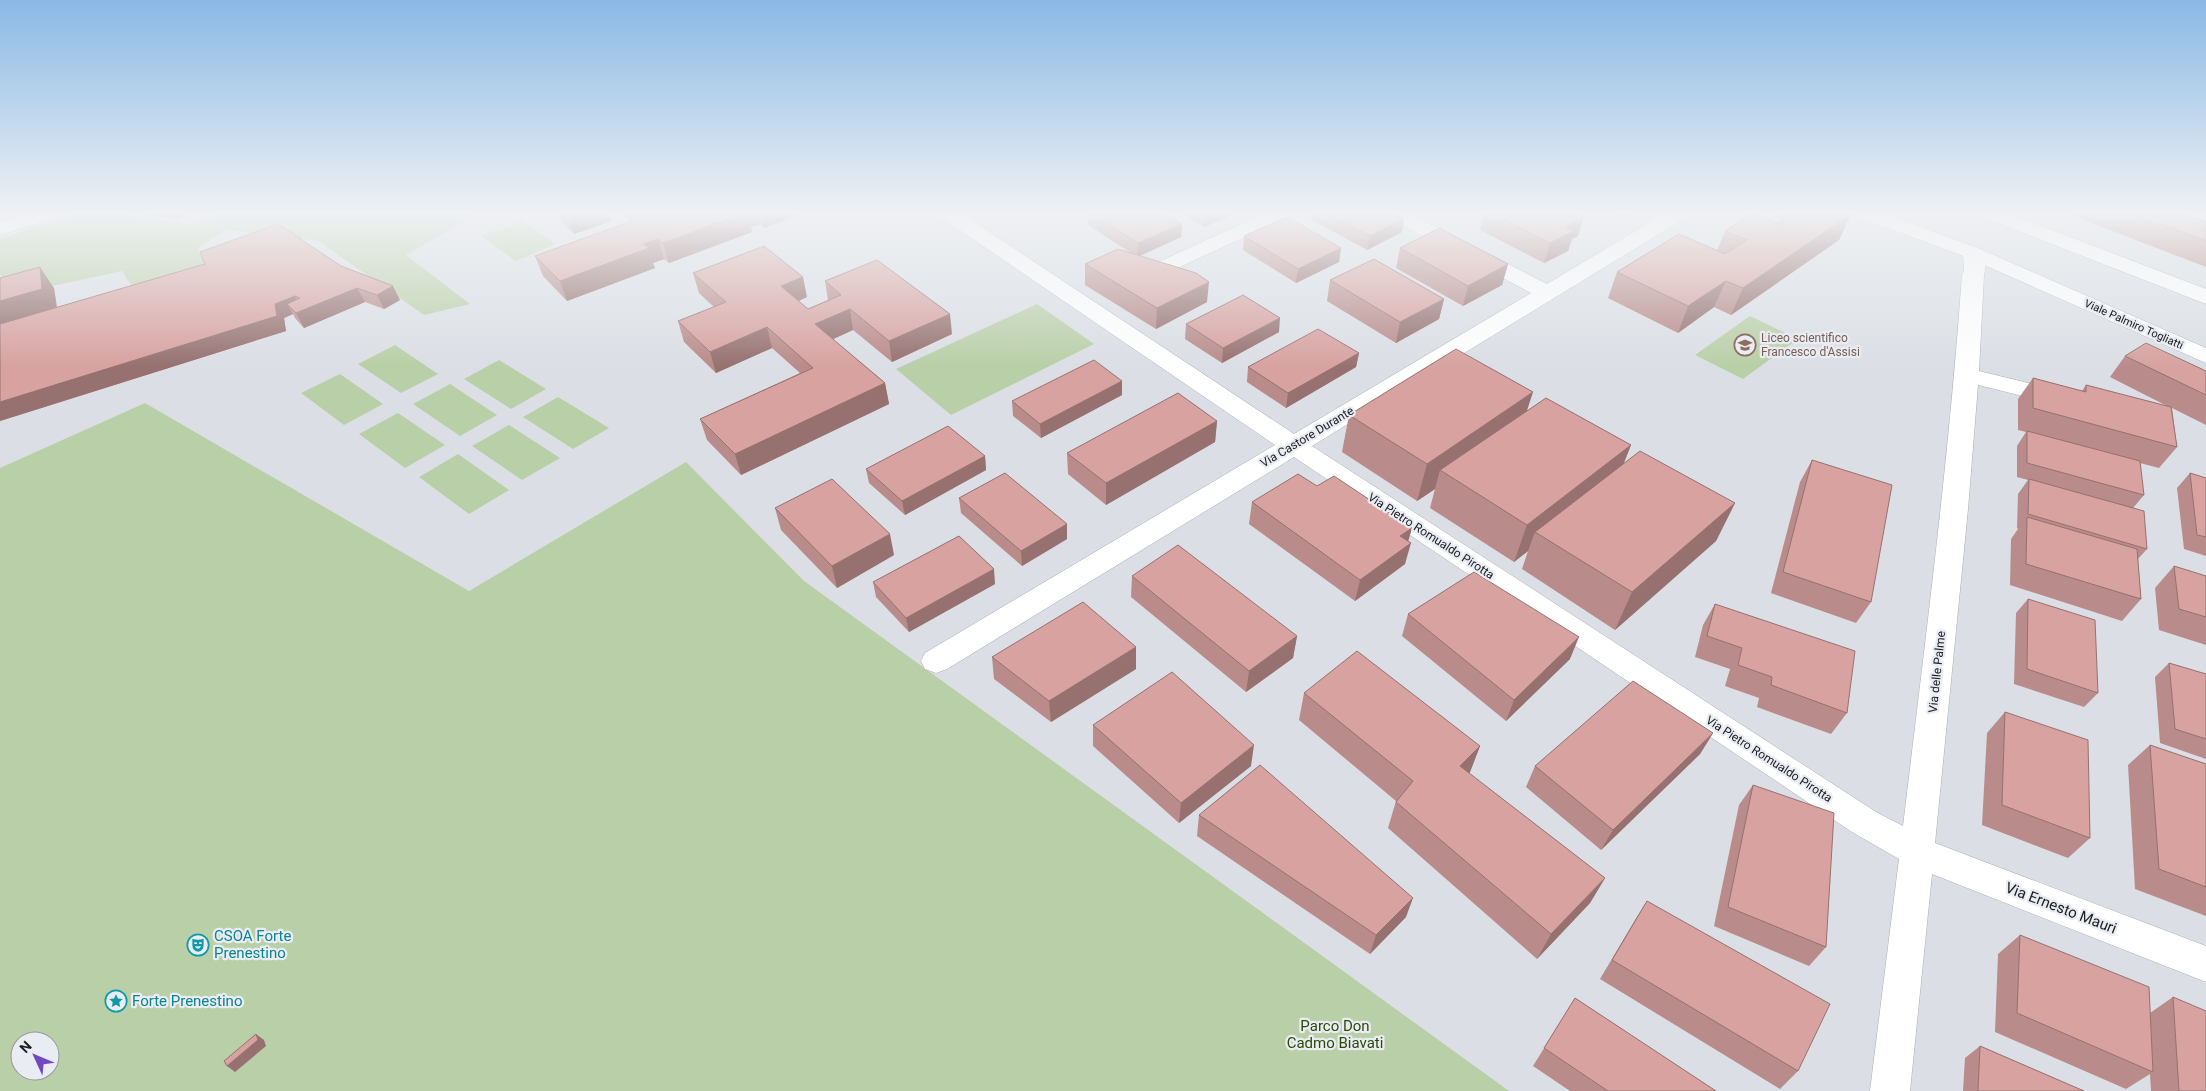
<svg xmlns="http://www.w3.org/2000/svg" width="2206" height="1091" font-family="Roboto,sans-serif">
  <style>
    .green { fill: #b9cfa7; fill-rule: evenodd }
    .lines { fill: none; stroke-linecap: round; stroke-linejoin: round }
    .minor-casing { stroke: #aaaeb3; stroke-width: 1 }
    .major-casing { stroke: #aaaeb3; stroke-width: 1 }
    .minor { fill: #fff; fill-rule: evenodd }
    .major { fill: #fff; fill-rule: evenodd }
    .wall { fill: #b98b8a }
    .shaded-wall { fill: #967170 }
    .building { fill: #d7a2a0; stroke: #967170 }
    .labels { text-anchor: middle; stroke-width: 4.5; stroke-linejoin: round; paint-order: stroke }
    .far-street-label { font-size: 11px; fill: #1a1c1e; stroke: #e9edf3 }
    .education-label { font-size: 12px; fill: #785e54; stroke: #e9edf3; text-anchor: start }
    .street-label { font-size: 12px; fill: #1a1c1e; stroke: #e9edf3 }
    .near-street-label { font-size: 15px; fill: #1a1c1e; stroke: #e9edf3 }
    .near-culture-label { font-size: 15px; fill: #0d838f; stroke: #e9edf3; text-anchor: start }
    .near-park-label { font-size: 15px; fill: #2c4808; stroke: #e9edf3 }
  </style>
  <rect width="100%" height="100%" fill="#dbdfe5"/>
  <g class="green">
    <polygon points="76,214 115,214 193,225 221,214 477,214 406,255 470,304 424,315 317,240 285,238 226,229 198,248 201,257 209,266 135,291 122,271 15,294 0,274 0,239"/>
    <polygon points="521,220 556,244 516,261 481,236"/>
    <polygon points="1037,304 1094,344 951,415 896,369"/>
    <polygon points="1750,316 1798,339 1743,379 1695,355"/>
    <polygon points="395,345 438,374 401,393 358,364"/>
    <polygon points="499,360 546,389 511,409 464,379"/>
    <polygon points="340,374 383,404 344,425 301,393"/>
    <polygon points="450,384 497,415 460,436 413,404"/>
    <polygon points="558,397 609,428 573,449 523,417"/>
    <path d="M145,403L469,591L686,462L804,581L1509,1091H0V468ZM20,1041H50V1071H20Z"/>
    <polygon points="398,413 445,445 405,468 359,434"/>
    <polygon points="509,425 560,458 522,480 472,446"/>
    <polygon points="458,454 509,490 469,514 419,477"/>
  </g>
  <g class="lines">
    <g class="minor-casing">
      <g id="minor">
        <polygon points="26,214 56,214 53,218 0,235 0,222"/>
        <path d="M939,214H962L1294,434L1531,293L1389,218L1386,214H1411L1547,284L1664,214H1688L1685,218L1312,446L1876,812L1903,826C1925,643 1949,460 1962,275L1964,270L1963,253L1966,249L1973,247L1980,249C1985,256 1987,267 1984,275L1979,371L2069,393L2072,398L2069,403L2060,405L1978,385L1968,509L1935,843L2206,946V982L1932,874L1910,1091H1870L1899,859L1852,832L1294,457L947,669L936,673L925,669L921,661L925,653L1275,445L942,218Z"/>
        <polygon points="1263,214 1289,214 1286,218 1162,275 1155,277 1148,275 1144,271 1148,267"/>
      </g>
    </g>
    <g class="major-casing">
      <g id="major">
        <polygon points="1858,214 1886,214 1980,249 2206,348 2206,363 1966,257 1861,218"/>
        <polygon points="1982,214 2010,214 2206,289 2206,304 1985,218"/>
      </g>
    </g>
    <use href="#minor" class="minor"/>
    <use href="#major" class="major"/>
  </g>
  <g class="wall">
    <polygon points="144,214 187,214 179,219 144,215"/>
    <polygon points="559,214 609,214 612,221 574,234 562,222"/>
    <polygon points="623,214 800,214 764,228 760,224 751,227 752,232 669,263 664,259 653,263 655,268 567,301 543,276 535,256 631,222"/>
    <polygon points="1088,214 1165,214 1182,224 1181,237 1140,256 1207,302 1156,329 1085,285 1085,264 1131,253 1088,225"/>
    <polygon points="1182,214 1235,214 1204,227"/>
    <polygon points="1311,214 1395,214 1402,232 1367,250 1310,219"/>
    <polygon points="1484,214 1581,214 1578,236 1572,239 1568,251 1544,263 1480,230"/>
    <polygon points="1615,214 1629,214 1624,217"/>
    <polygon points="1782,214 1851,214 1839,240 1731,315 1714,307 1678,333 1608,298 1617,272 1717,251 1725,231 1778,223"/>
    <polygon points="2068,214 2183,214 2206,222 2206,267"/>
    <polygon points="1244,236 1341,248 1339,262 1296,283 1243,250"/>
    <polygon points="1400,248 1508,264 1502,285 1463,306 1396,268"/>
    <polygon points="341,266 400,300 384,309 365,302 304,328 295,318 293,314 284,318 286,331 0,421 54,288 57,307"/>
    <polygon points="693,273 807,297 799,301 808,309 828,300 825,281 952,334 892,362 853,330 833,339 885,383 889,404 741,475 707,440 700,419 800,373 772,348 716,373 684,342 678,321 714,307 699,293"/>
    <polygon points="1330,280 1444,299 1439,319 1396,343 1327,301"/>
    <polygon points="1186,324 1279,332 1222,363 1185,339"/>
    <polygon points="1359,353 1356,367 1286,408 1247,382 1248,367"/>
    <polygon points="2125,356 2206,371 2206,425 2172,408 2177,447 2159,468 2140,463 2144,495 2133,508 2147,549 2138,559 2141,599 2122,621 2010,585 2011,539 2018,529 2017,528 2018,494 2028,480 2017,477 2017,446 2026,432 2018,430 2018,399 2033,378 2082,391 2086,385 2169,407 2110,377"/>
    <polygon points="1122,395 1041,438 1013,416 1012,401"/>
    <polygon points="1527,410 1631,445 1624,463 1735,503 1716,541 1615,630 1522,569 1528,551 1514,562 1430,508 1435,489 1417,501 1342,452 1349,415"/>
    <polygon points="1217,421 1215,442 1106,505 1068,474 1067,453"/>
    <polygon points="985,456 986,470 905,515 869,483 866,469"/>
    <polygon points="1812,460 1871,602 1856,623 1771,593 1800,482"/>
    <polygon points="2190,473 2206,478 2206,556 2184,549 2177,488"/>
    <polygon points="1317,486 1412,528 1408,541 1405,564 1355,601 1249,524 1252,502"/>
    <polygon points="959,498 1067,524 1067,539 1022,566 961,513"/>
    <polygon points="775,508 894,555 837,588 781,530"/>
    <polygon points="2174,566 2206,576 2206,645 2159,630 2155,588"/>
    <polygon points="1132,576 1297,636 1293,658 1246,692 1131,597"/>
    <polygon points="873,582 995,584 909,632 876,597"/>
    <polygon points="2028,599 2098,693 2084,707 2014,684 2016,613"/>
    <polygon points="1715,604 1847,713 1831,734 1757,707 1759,698 1725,686 1730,669 1695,657 1703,625"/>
    <polygon points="1408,614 1570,659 1506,721 1402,636"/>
    <polygon points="992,657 1136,669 1051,722 994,679"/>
    <polygon points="2169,663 2206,674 2206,759 2160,743 2155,677"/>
    <polygon points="1304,693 1480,746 1470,772 1469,774 1605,878 1590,903 1537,959 1388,828 1396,801 1299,720"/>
    <polygon points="2005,712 2090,838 2068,858 1982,825 1987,733"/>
    <polygon points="1093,725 1251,766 1179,823 1093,746"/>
    <polygon points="1713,733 1700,754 1601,850 1526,787 1535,766"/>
    <polygon points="2150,745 2206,764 2206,916 2135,889 2128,765"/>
    <polygon points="1753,785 1826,947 1809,966 1714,926 1739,805"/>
    <polygon points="1199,815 1406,917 1370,954 1197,836"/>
    <polygon points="1647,901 1798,1071 1780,1089 1600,979 1635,920"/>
    <polygon points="2020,935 2150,1013 2173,997 2206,1091 2151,1091 2150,1074 2126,1089 1995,1032 1998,954"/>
    <polygon points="1575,998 1716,1091 1570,1091 1533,1066"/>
    <polygon points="1980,1046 2084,1091 1963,1091 1965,1058"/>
  </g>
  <g class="shaded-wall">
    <polygon points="176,214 187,214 179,219"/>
    <polygon points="567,214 609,214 612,221 574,234"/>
    <polygon points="742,214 757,214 760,224 751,227 752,232 669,263 663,243"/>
    <polygon points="761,214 800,214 764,228"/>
    <polygon points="1205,214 1235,214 1204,227"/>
    <polygon points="1625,214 1629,214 1624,217"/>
    <polygon points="1851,214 1839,240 1731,315 1743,288"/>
    <polygon points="1584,216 1578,236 1572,239 1568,251 1544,263 1550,243 1566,227"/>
    <polygon points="1404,219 1402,232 1367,250 1370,236"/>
    <polygon points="1182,224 1181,237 1137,257 1138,243"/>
    <polygon points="658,239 664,259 653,263 655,268 567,301 560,281 644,244"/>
    <polygon points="1341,248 1339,262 1296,283 1298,269"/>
    <polygon points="1508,264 1502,285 1463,306 1468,286"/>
    <polygon points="40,267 54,288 57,310 0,326 0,301"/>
    <polygon points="803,277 807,297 785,306 781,286"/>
    <polygon points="1726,281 1714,307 1678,333 1688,306"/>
    <polygon points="1209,282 1207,302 1156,329 1157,308"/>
    <polygon points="393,286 400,300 384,309 377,295"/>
    <polygon points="357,288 365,302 304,328 296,313"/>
    <polygon points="295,296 303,310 287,304 293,314 284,318 286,331 0,421 0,402 275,304"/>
    <polygon points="1444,299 1439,319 1396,343 1400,322"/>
    <polygon points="850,309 853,330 820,345 815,324"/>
    <polygon points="950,314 952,334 892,362 889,341"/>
    <polygon points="1280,318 1279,332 1222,363 1223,348"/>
    <polygon points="767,327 772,348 716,373 710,352"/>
    <polygon points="1359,353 1356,367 1286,408 1288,393"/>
    <polygon points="1122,381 1122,395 1041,438 1040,424"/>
    <polygon points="885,383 889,404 741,475 735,454"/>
    <polygon points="1533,392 1521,429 1440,470 1435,489 1417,501 1427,464"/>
    <polygon points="1217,421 1215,442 1106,505 1106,483"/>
    <polygon points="1631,445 1616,482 1535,532 1528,551 1514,562 1527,525"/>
    <polygon points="985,456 986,470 905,515 902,501"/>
    <polygon points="1735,503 1716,541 1615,630 1632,592"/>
    <polygon points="1067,524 1067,539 1022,566 1021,551"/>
    <polygon points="1412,528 1407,545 1411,543 1405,564 1355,601 1360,580 1400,536"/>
    <polygon points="890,534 894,555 837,588 832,566"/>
    <polygon points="994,569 995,584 909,632 906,618"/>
    <polygon points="1297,636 1293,658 1246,692 1249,671"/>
    <polygon points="1579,637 1570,659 1506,721 1514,700"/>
    <polygon points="1136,647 1136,669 1051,722 1049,701"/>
    <polygon points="1713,733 1700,754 1601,850 1613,830"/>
    <polygon points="1254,745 1251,766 1179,823 1181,803"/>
    <polygon points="1480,746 1470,772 1450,793 1460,766"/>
    <polygon points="1605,878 1590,903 1537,959 1551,934"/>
    <polygon points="1413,898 1406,917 1370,954 1376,935"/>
    <polygon points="256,1034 264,1040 266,1046 235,1072 227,1066"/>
  </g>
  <g class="building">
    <polygon points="639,214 742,214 663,243 658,239 644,244 649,248 560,281 535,256 643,217"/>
    <polygon points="1091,214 1165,214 1182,224 1138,243"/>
    <polygon points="1328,214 1395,214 1404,219 1370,236"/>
    <polygon points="1493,214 1581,214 1584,216 1566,227 1574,231 1550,243"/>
    <polygon points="1752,214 1756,214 1780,224 1795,214 1851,214 1743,288 1726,281 1688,306 1617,272 1679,234 1725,254 1747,240 1725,231"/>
    <polygon points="2133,214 2183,214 2206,222 2206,241"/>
    <polygon points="1287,217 1341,248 1298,269 1244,236"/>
    <polygon points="278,224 341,266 393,286 377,295 357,288 296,313 287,304 300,298 295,296 275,304 277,316 0,402 0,324 205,264 200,252"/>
    <polygon points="1439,228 1508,264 1468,286 1400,248"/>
    <polygon points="764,246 803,277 781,286 808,309 841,295 825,281 877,260 950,314 889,341 850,309 815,324 885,383 735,454 700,419 813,368 767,327 710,352 678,321 726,302 693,273"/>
    <polygon points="1118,249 1196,273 1209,282 1157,308 1085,264"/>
    <polygon points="1374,259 1444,299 1400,322 1330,280"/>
    <polygon points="40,267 42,289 0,301 0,278"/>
    <polygon points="1243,295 1280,318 1223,348 1186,324"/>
    <polygon points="1318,329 1359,353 1288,393 1248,367"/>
    <polygon points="2146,343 2206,371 2206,395 2125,356"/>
    <polygon points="1456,349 1533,392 1427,464 1349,415"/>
    <polygon points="1094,360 1122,381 1040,424 1012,401"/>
    <polygon points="2033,378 2086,392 2086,385 2171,407 2177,447 2033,408"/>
    <polygon points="1178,393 1217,421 1106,483 1067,453"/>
    <polygon points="1546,398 1631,445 1527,525 1440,470"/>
    <polygon points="948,426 985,456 902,501 866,469"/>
    <polygon points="2027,431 2140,461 2144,495 2027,463"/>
    <polygon points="1640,451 1735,503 1632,592 1535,532"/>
    <polygon points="1812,460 1892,485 1871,602 1783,572"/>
    <polygon points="1005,473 1067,524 1021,551 959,498"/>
    <polygon points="2190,473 2206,478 2206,537 2197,535"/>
    <polygon points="1298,474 1317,486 1334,476 1412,528 1400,536 1411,543 1360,580 1252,502"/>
    <polygon points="832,479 890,534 832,566 775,508"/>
    <polygon points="2029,479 2144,511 2147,549 2028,514"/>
    <polygon points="2027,517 2137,549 2141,599 2026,564"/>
    <polygon points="959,536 994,569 906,618 873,582"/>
    <polygon points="1178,545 1297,636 1249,671 1132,576"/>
    <polygon points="2174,566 2206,576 2206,617 2179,609"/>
    <polygon points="1474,572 1579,637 1514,700 1408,614"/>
    <polygon points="2028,599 2095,620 2098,693 2027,669"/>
    <polygon points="1083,602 1136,647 1049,701 992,657"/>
    <polygon points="1715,604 1855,651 1847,713 1771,685 1772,677 1738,665 1742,648 1707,636"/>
    <polygon points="1357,651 1480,746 1460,766 1605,878 1551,934 1396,802 1413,781 1304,693"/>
    <polygon points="2169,663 2206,674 2206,739 2175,729"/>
    <polygon points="1172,672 1254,745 1181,803 1093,725"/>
    <polygon points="1633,681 1713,733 1613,830 1535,766"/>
    <polygon points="2005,712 2088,740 2090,838 2002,805"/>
    <polygon points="2150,745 2206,764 2206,887 2159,869"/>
    <polygon points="1260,765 1413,898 1376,935 1199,815"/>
    <polygon points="1753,785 1834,813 1826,947 1728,907"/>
    <polygon points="1647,901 1830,1004 1798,1071 1612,960"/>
    <polygon points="2020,935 2149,987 2153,1072 2017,1013"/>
    <polygon points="2173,997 2206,1011 2206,1091 2179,1091"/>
    <polygon points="1575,998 1716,1091 1608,1091 1544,1048"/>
    <polygon points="256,1034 258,1040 227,1066 224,1061"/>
    <polygon points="1980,1046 2084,1091 1978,1091"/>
  </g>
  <linearGradient id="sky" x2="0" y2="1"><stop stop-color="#89b9e6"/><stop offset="0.58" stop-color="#eff1f3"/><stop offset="1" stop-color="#eff1f3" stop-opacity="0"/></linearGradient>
  <rect width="2206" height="367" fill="url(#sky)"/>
  <defs>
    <g id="school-ring" transform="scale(1.125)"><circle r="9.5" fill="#e9edf3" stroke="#8d6e63" stroke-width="1.5"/><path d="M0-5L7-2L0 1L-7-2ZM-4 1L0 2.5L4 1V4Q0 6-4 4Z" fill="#8d6e63"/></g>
    <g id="theatre-ring" transform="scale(1.125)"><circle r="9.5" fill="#e9edf3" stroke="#0f9aa8" stroke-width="1.5"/><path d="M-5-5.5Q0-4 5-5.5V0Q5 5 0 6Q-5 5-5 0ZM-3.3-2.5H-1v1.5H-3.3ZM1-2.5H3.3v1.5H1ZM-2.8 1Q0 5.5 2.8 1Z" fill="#0f9aa8"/></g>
    <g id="sight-ring" transform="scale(1.125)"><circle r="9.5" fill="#e9edf3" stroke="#0f9aa8" stroke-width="1.5"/><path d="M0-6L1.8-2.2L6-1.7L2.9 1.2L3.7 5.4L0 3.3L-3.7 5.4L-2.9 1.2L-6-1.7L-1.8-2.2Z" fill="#0f9aa8"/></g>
  </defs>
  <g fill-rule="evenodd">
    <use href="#school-ring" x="1745" y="345"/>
    <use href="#theatre-ring" x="198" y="945"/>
    <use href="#sight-ring" x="116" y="1001"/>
  </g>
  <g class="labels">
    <g class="far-street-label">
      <text transform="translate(2134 324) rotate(24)" y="4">Viale Palmiro Togliatti</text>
    </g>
    <g class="education-label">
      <text x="1761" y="342">Liceo scientifico<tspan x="1761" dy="14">Francesco d'Assisi</tspan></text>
    </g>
    <g class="street-label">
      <text transform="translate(1307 437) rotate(-31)" y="4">Via Castore Durante</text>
      <text transform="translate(1431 536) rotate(33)" y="4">Via Pietro Romualdo Pirotta</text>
      <text transform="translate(1937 672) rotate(-84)" y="4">Via delle Palme</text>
      <text transform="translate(1769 759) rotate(33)" y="4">Via Pietro Romualdo Pirotta</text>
    </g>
    <g class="near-street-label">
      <text transform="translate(2061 908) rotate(21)" y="5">Via Ernesto Mauri</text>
    </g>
    <g class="near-culture-label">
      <text x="214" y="941">CSOA Forte<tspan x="214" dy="17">Prenestino</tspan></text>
      <text x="132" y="1006">Forte Prenestino</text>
    </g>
    <g class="near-park-label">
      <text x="1335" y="1031">Parco Don<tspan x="1335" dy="17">Cadmo Biavati</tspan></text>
    </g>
  </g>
  <g transform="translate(35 1056) rotate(314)"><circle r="24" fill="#e9edf3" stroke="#96999e"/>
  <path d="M0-4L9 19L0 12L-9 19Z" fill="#7448c1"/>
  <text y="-8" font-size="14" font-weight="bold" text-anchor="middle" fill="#1a1c1e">N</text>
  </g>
</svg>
